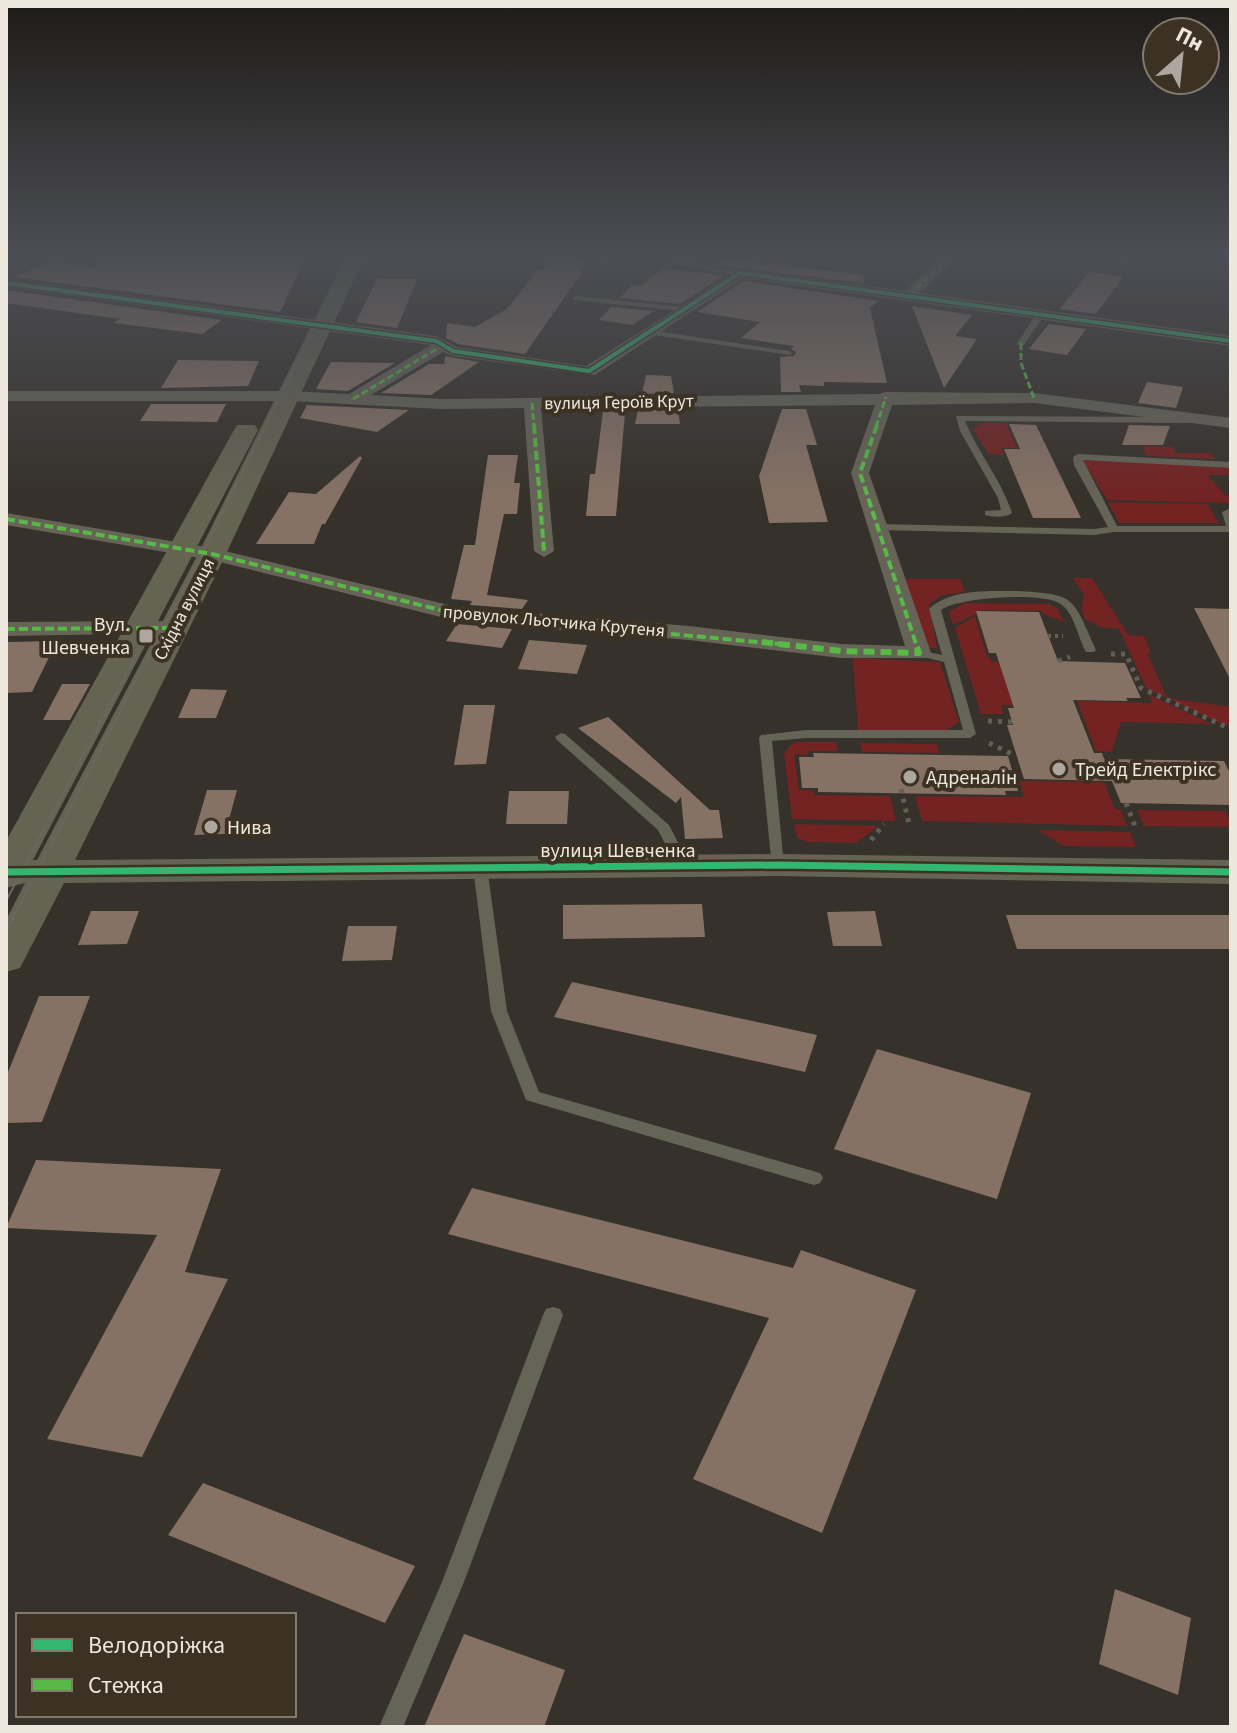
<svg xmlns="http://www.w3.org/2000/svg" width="1237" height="1733" font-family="'Source Sans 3',sans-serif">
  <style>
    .green { fill: #732322 }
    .building { fill: #867265 }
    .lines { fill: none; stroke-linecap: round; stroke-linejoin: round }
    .path-far1 { stroke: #626056; stroke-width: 4; stroke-dasharray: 3 4; stroke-linecap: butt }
    .path { stroke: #626056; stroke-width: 5; stroke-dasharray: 4 6; stroke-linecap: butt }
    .lane { fill: #666457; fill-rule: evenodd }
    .street { fill: #666457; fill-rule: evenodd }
    .secondary { fill: #656352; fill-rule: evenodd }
    .tram { stroke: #6a675d; stroke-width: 2 }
    .quiet-far2 { stroke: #58b947; stroke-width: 3; stroke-dasharray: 7 3; stroke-linecap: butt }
    .quiet-far1 { stroke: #58b947; stroke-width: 4; stroke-dasharray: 9 4; stroke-linecap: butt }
    .quiet { stroke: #58b947; stroke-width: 6; stroke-dasharray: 11 6; stroke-linecap: butt }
    .cycleway-far1-casing { stroke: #3c3224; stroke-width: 7 }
    .cycleway-casing { stroke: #3c3224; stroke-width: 12 }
    .cycleway-far1 { stroke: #33b770; stroke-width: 4 }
    .cycleway { stroke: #33b770; stroke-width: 7 }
    .poi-dot { fill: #ada79f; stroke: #3c3224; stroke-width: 3 }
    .labels { text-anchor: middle; stroke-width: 8; stroke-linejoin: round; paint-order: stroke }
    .far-street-label { font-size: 18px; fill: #ede7de; stroke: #3c3224 }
    .poi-label { font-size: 20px; fill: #ede7de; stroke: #3c3224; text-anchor: start }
    .street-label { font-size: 20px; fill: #ede7de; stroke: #3c3224 }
  </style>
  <rect width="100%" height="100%" fill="#36312a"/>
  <g class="green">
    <polygon points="982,423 1006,423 1017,448 1002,448 1004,456 988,453 973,429"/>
    <polygon points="1142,446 1173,447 1176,453 1211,453 1215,459 1147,456"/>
    <polygon points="1090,458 1231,468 1231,475 1207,475 1225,495 1231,496 1231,503 1107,500 1083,461"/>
    <polygon points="1108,502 1207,504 1219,523 1119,523"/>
    <polygon points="1073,578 1092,578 1128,635 1144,636 1151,653 1147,653 1167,698 1231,707 1231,725 1222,724 1146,688 1119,629 1100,627 1085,619 1081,609 1084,595"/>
    <polygon points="900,579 960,579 965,592 942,595 929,604 937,648 926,648"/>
    <polygon points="964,603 1049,604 1058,609 1064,622 1043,614 1041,611 980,610 980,612 953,625 949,612"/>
    <polygon points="975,616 987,656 993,662 1013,662 1028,706 1001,705 1003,714 981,714 955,628"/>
    <polygon points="853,658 940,662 959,722 947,730 858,731"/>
    <polygon points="1150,695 1211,724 1121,722 1112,752 1096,751 1077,701 1152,703"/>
    <polygon points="798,742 836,742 838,751 808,751 808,755 794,754 799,790 813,791 814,795 890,796 896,821 792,819 784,753 791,744"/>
    <polygon points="860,743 937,744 939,753 862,752"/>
    <polygon points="1019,781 1104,782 1115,809 1121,810 1127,826 922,821 915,796 1024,797"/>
    <polygon points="1137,810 1226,811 1231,827 1144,826"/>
    <polygon points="794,824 878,826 856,843 808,842 797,838"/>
    <polygon points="1038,830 1130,832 1136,847 1064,846"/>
  </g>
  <g class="building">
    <polygon points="97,256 306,256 280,312 15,277 52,261 96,268"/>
    <polygon points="552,257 587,259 579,272 582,272 525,354 458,344 446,338 447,323 475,327 507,309 538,270 543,270"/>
    <polygon points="724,258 863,275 864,283 714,265"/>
    <polygon points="662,269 704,273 723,276 680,304 620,298 632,285 641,286"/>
    <polygon points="1089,272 1123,277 1096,314 1060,309"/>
    <polygon points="377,279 417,279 397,328 356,322"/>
    <polygon points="744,281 878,301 870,308 887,383 824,382 824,386 799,385 801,392 781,392 780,357 794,356 796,352 791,349 794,346 741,338 760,322 697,312"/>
    <polygon points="6,290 222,320 202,334 113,323 120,319 6,303"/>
    <polygon points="912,306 972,315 955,336 977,339 944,388"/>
    <polygon points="611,307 654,311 632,325 599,320"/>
    <polygon points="1049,324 1086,329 1067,355 1029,349"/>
    <polygon points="445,356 479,362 431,395 381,393 429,364 444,364"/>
    <polygon points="178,360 259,361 248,386 161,388"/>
    <polygon points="331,362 395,363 348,391 316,389"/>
    <polygon points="646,375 671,376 674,393 642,394"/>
    <polygon points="1147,382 1183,387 1176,408 1138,403"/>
    <polygon points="151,404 226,404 217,422 140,421"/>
    <polygon points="307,405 409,410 377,432 300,418"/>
    <polygon points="782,409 806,409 817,445 806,445 828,522 769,523 759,476"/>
    <polygon points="638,410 678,410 680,424 635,424"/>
    <polygon points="603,411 625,413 616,516 586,516 590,474 595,474"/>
    <polygon points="1009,424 1036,425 1081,518 1033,518 1004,449 1020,449"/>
    <polygon points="1129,425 1170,426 1163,445 1122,445"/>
    <polygon points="488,455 518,455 514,483 520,483 517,514 504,514 487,595 528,600 522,609 470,605 472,601 451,599 464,545 475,545"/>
    <polygon points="360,456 362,458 325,524 322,524 314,544 256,544 289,492 316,494"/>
    <polygon points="1194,608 1231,609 1231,681"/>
    <polygon points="976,611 1039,612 1058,661 1125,663 1141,698 1126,698 1128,701 1073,700 1094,753 1102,753 1104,759 1224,761 1231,775 1231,805 1121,803 1108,771 1112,781 1024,779 1007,725 1013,725 1008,708 1014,708 996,653 989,653"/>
    <polygon points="457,624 512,629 502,648 446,641"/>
    <polygon points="529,640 587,645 577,674 518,669"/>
    <polygon points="57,641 32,692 6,693 6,642"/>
    <polygon points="62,684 90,684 70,720 43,720"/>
    <polygon points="191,689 227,690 216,718 178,718"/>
    <polygon points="464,705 495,705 486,764 454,765"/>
    <polygon points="608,717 710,810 719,810 723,838 685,839 681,797 676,803 578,728"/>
    <polygon points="813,753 1008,756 1018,791 1005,791 1006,795 818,792 818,788 802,788 799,757 814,757"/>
    <polygon points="207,790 237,790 225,834 194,835"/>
    <polygon points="509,791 569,791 567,824 506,824"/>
    <polygon points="702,904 705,937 563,939 563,905"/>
    <polygon points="91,911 139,911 127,944 78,945"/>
    <polygon points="875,911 882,946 833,946 827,912"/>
    <polygon points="1006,915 1231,915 1231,949 1017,949"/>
    <polygon points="348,926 397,926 392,960 342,961"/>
    <polygon points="572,982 817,1035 805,1072 554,1017"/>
    <polygon points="39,996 90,996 42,1122 6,1123 6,1077"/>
    <polygon points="877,1049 1031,1093 997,1199 834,1149"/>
    <polygon points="36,1160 221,1169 185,1272 228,1279 142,1457 47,1439 157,1235 6,1228"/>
    <polygon points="472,1188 793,1268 801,1250 916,1290 822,1533 693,1479 769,1318 448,1234"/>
    <polygon points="203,1483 415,1566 385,1623 168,1535"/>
    <polygon points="1115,1589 1191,1618 1178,1695 1099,1664"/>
    <polygon points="464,1634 565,1670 544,1727 424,1727"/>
  </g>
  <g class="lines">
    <polyline class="path-far1" points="1048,636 1063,636"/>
    <g class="path">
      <polyline points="1111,654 1126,654 1141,688 1231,729"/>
      <polyline points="1058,661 1070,657"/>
      <polyline points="988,721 1012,722"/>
      <polyline points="989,743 1016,756"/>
      <polyline points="901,789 909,824"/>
      <polyline points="1126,803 1136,829"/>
      <polyline points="871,840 884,824"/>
    </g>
    <g class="lane">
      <polygon points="603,256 610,256 604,264 600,264"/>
      <polygon points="659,256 671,256 712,268 744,273 740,275 712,272"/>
      <polygon points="1121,256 1128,256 1121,266 1117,266"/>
      <polygon points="576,296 684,307 688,309 684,311 573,300 572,298"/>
      <polygon points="1038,312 1045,314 1024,345 1018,345 1017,343"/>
      <polygon points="650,330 789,351 793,353 789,355 647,334 647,330"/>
      <path d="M956,416L1187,417L1191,420L1187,423L965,421C978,453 1001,479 1012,513C1006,518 993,517 985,515V511L1001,510L998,498L960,431Z"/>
      <polygon points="1078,454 1231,462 1231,468 1083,460 1117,526 1226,526 1222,512 1231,508 1231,532 1114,532 1094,535 879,530 874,527 879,524 1094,529 1108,527 1074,465 1073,457"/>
      <path d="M1015,591C1076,594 1072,596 1096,650L1094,652H1086C1078,638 1074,611 1059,603C1040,592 958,597 941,610L976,734L970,738H806L772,741L784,865L777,869L772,868L759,738L761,735L806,730H963L944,662L915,655L913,653L919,650L942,655L929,609C950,589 987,591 1015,591Z"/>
      <polygon points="561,733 565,734 669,825 690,866 688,869 678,869 658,830 557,740 555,737"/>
      <polygon points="480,863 487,867 507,1011 539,1092 820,1173 823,1178 820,1183 814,1185 526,1100 491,1011 473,867"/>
      <polygon points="553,1307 560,1309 563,1315 464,1582 403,1727 379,1727 442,1582 543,1315 546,1309"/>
    </g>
    <g class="street">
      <polygon points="942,256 958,256 920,293 1231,336 1231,346 743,278 595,375 453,356 443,352 371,395 441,399 879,394 886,392 1034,393 1231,418 1231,428 1034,403 892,405 869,473 931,653 927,658 841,658 689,640 457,621 212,560 6,525 6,513 212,548 457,607 689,626 841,644 905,646 851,473 875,405 541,408 554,551 544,557 534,551 524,408 441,409 290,401 6,401 6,391 290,391 349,394 431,345 6,287 6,279 436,336 457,347 586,366 740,269 905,291"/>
      <polygon points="174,621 185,628 182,633 6,636 6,622"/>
    </g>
    <polygon class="secondary" points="346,256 365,256 226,554 75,860 777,854 1231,860 1231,884 777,876 64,883 20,968 6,972 6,920 25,883 6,888 6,841 234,430 237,425 255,425 258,430 33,860 37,860 198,554"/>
    <g class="tram">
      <polyline points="6,901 142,644"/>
      <polyline points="6,931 202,554 350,256"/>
    </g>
    <g class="quiet-far2">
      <polyline points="909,296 951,256"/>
      <polyline points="1021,343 1021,363 1034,398"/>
      <polyline points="353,399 443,345"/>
      <polyline points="532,403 534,427"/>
      <polyline points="876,427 886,397"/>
    </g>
    <g class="quiet-far1">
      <polyline points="534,425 544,551"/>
      <polyline points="877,425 860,473 916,644"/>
      <polyline points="6,519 212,554 457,614 779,644"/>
      <polyline points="6,629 174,628"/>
    </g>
    <polyline class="quiet" points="762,642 841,651 919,653 915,642"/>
    <g class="cycleway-far1-casing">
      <polyline id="cycleway-far1" points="6,283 436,341 453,351 589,371 740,273 1231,341"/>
    </g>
    <g class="cycleway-casing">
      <polyline id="cycleway" points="6,872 777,865 1231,872"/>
    </g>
    <use href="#cycleway-far1" class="cycleway-far1"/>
    <use href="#cycleway" class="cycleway"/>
  </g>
  <linearGradient id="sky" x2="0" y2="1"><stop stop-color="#1e1b17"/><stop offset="0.51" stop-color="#4c4e55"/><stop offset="1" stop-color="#4c4e55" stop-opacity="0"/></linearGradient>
  <rect width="1237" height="499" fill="url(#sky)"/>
  <g class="poi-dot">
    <rect x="138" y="628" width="16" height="16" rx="4"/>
    <circle cx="1059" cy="769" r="8"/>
    <circle cx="910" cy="777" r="8"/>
    <circle cx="211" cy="827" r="8"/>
  </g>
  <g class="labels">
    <g class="far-street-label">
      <text transform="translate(619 402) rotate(-1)" y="6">вулиця Героїв Крут</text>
      <text transform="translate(184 609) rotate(-63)" y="6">Східна вулиця</text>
      <text transform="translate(554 621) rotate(5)" y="6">провулок Льотчика Крутеня</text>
    </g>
    <g class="poi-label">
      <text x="130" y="631" text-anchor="end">Вул.<tspan x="130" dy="23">Шевченка</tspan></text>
      <text x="1075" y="776">Трейд Електрікс</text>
      <text x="926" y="784">Адреналін</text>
      <text x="227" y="834">Нива</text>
    </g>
    <g class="street-label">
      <text x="618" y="857">вулиця Шевченка</text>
    </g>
  </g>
  <rect width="1237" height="1733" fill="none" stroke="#ede7de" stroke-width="16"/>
  <rect x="16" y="1613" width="280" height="104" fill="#3c3224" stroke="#837a6e" stroke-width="2"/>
  <rect x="32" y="1639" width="40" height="12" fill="#33b770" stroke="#837a6e" stroke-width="2"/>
  <text x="88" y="1653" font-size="24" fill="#ede7de">Велодоріжка</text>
  <rect x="32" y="1679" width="40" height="12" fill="#58b947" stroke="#837a6e" stroke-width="2"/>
  <text x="88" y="1693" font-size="24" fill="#ede7de">Стежка</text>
  <g transform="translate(1181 56) rotate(27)"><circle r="38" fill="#3c3224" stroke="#837a6e" stroke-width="2"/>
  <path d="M0-6L14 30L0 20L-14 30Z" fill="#ada79f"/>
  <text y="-12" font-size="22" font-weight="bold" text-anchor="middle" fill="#ede7de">Пн</text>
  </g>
</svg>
